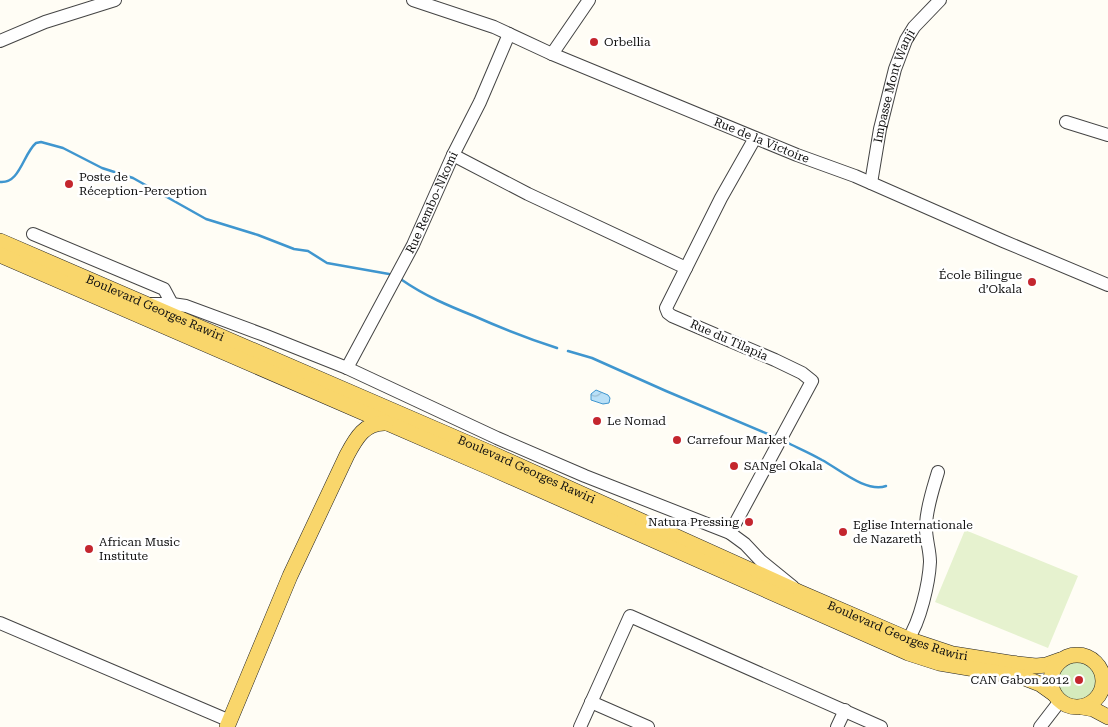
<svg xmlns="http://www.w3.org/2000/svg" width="1108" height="727" font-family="'Roboto Serif',serif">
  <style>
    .grass { fill: #d5ebbd }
    .pitch { fill: #e6f2cf }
    .water { fill: url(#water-waves); stroke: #3f96cf }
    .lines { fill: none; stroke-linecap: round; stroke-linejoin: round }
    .stream { stroke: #3f96cf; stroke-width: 2.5 }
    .minor-casing { stroke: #444; stroke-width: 14 }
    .major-casing { stroke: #222; stroke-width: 16 }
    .minor { stroke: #fff; stroke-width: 12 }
    .major { stroke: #f9d66b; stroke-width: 15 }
    .poi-dot { fill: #c4262e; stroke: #fff; stroke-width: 2 }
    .labels { text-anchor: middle; stroke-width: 5; stroke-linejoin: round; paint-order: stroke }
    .poi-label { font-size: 12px; fill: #111; stroke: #fff; text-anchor: start }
    .street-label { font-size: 12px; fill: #111; stroke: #fff }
  </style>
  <defs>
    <pattern id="water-waves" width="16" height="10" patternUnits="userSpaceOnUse" patternTransform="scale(1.25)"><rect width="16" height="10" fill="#b9e0f7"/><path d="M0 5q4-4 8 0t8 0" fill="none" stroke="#9ebfd3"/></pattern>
  </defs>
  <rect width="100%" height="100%" fill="#fffdf5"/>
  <circle class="grass" cx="1077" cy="681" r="21"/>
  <polygon class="pitch" points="965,530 1078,576 1048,648 935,602"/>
  <polygon class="water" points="596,390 608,395 610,398 609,403 603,404 591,400 591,394"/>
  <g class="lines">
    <g class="stream">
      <path d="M0,182C20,184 23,154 36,143L41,142L63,148L102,168L133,178L206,219L258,235L294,249L308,251L327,263L389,274"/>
      <path d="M402,280C425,296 449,306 474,316C501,328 529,339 557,348"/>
      <polyline points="568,351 592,358 666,391 775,437"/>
      <path d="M786,442C798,448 810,453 822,460C839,469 866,493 886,486"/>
    </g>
    <g class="minor-casing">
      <g id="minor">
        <path id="s1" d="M413,0L494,27L552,54L797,155L855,176L1003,241L1108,285"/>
        <polyline points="0,41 45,22 115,0"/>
        <polyline points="552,54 589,0"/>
        <polyline points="1066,122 1108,135"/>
        <polyline points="453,155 528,194 686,268"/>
        <path id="s2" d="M871,183L880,129L895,69L906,40L914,27L940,0"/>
        <polyline points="33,234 164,289 172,304"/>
        <polyline points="147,304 172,304 186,306 264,335 347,368 497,438 585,476 730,533 745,544 761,561 793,587"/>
        <path id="s3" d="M347,368L413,245L453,155L480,102L509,34"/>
        <polyline points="730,533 812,381 802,373 775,360 672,316 668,313 666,308 721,198 755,138"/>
        <polyline points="0,623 230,721"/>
        <path d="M908,639C920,622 929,583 930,562C930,549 925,537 926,524C927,506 933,489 938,472"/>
        <polyline points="591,702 648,727"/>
        <polyline points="580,727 630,616 881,727"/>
        <polyline points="837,727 845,710"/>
        <polyline points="1040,727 1060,701"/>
      </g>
    </g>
    <g class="major-casing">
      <g id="major">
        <path id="s4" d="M0,241L493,454L799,592L908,639L953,654L1010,663L1036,666L1046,665L1060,660"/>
        <polyline points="0,255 491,468 908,653 939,663 1022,677 1040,684 1054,694"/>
        <circle cx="1077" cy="681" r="26"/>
        <polyline points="1082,707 1093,709 1108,717"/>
        <path d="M227,727L290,576L347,455C356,438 365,422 386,423"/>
      </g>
    </g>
    <use href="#minor" class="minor"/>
    <use href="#major" class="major"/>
  </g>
  <g class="poi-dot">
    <circle cx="594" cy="42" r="5"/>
    <circle cx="69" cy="184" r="5"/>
    <circle cx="1032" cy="282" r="5"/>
    <circle cx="597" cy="421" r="5"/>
    <circle cx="677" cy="440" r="5"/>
    <circle cx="734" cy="466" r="5"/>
    <circle cx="749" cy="522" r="5"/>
    <circle cx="843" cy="532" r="5"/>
    <circle cx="89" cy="549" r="5"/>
    <circle cx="1079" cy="680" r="5"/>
  </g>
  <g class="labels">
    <g class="poi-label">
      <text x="604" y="46">Orbellia</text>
      <text x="79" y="181">Poste de<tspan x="79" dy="14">Réception-Perception</tspan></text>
      <text x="1022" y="279" text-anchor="end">École Bilingue<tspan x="1022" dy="14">d’Okala</tspan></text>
      <text x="607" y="425">Le Nomad</text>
      <text x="687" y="444">Carrefour Market</text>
      <text x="744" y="470">SANgel Okala</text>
      <text x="739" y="526" text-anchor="end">Natura Pressing</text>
      <text x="853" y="529">Eglise Internationale<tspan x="853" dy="14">de Nazareth</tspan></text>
      <text x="99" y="546">African Music<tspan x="99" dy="14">Institute</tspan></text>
      <text x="1069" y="684" text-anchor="end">CAN Gabon 2012</text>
    </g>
    <g class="street-label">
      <text dy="4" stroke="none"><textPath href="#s2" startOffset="100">Impasse Mont Wanji</textPath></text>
      <text dy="4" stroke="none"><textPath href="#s1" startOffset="376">Rue de la Victoire</textPath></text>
      <text dy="4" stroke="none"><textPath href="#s3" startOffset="186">Rue Rembo-Nkomi</textPath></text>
      <text dy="4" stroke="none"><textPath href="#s4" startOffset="169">Boulevard Georges Rawiri</textPath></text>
      <text transform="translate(729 340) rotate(24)" y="4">Rue du Tilapia</text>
      <text dy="4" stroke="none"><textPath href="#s4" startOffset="574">Boulevard Georges Rawiri</textPath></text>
      <text dy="4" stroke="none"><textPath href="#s4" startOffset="979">Boulevard Georges Rawiri</textPath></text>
    </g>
  </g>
</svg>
